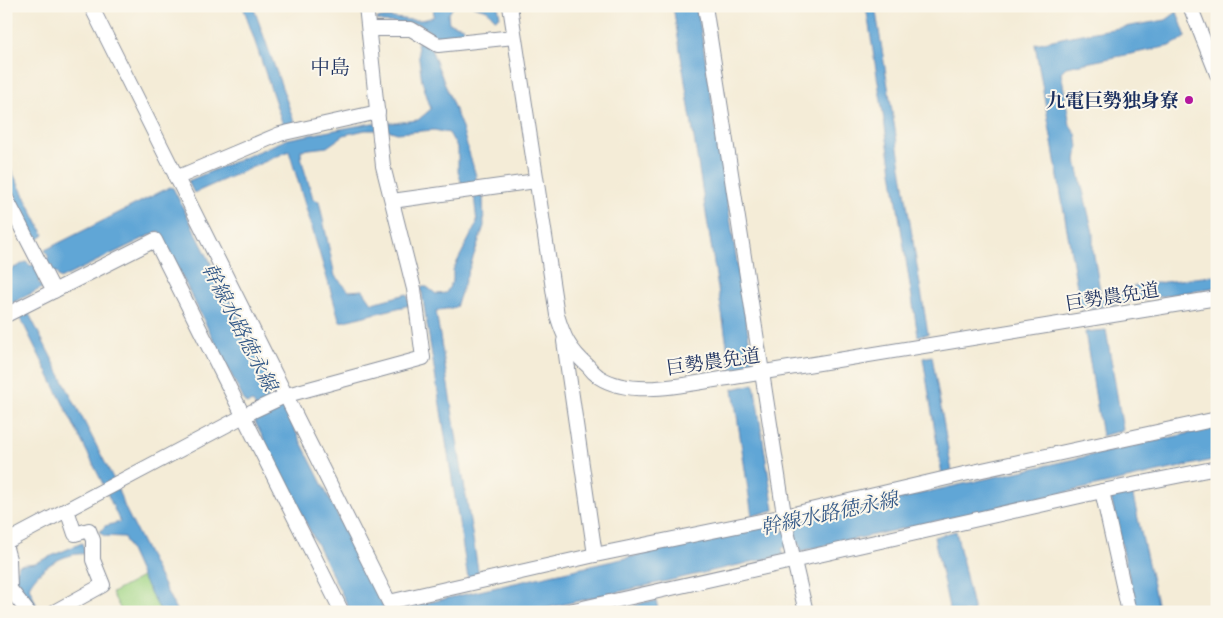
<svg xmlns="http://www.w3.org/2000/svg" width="1223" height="618" font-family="'Libre Bodoni','Noto Serif JP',serif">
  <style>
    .green { fill: #a1d585; stroke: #5e8272 }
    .water { fill: #61a6d6; stroke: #3e6a9a }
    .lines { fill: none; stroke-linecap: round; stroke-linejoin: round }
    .minor-casing { stroke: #888e9a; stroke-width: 16 }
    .minor { stroke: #fff; stroke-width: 14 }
    .poi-dot { fill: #b5179e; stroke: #fbf7ec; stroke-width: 2 }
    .labels { text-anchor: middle; stroke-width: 4; stroke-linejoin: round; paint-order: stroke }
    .poi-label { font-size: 19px; font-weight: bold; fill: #1b2f5e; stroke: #fbf7ec; text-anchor: end }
    .street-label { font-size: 19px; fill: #1b2f5e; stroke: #fbf7ec }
    .neighbourhood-label { font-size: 20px; fill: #1b2f5e; stroke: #fbf7ec }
    .water-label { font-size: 20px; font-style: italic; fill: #345988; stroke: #fbf7ec }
  </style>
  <rect width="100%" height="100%" fill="#fbf7ec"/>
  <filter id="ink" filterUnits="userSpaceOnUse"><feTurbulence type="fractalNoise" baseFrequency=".02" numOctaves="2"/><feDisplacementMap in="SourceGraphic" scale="10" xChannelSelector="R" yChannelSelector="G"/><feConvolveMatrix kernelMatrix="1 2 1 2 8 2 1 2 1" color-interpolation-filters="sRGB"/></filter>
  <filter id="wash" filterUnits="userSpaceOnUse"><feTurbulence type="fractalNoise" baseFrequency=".0096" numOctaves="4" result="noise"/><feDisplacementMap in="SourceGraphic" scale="20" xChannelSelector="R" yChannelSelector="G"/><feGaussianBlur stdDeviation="1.12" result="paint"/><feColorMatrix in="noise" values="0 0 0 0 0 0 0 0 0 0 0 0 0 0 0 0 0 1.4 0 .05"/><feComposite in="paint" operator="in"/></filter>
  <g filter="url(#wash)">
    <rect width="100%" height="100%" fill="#f4ecd7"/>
    <polygon class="green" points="142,577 161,612 122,612 112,593"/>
    <g class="water">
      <polygon points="243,6 253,6 295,124 284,128"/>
      <path d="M433,6H460L453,7L448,15L449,23L463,27L466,35L453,37L434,35L420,24L382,22L376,19C395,14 417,26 434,16Z"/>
      <polygon points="473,6 498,6 500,17 495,19 487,10"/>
      <polygon points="673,6 697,6 753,365 731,370"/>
      <polygon points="866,6 875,6 928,334 918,336"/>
      <polygon points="1177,12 1186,37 1170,46 1066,67 1061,72 1070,125 1076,134 1078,147 1076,161 1093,233 1093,250 1101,296 1117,293 1134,286 1217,275 1217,287 1081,310 1035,44 1071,36 1166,20"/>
      <path d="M421,42L431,49L461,125L476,176V182L462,185L458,171V149L449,133L434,130L397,133L388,130H365L344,135L327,147L301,150C300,162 310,185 313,199L319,201L335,276L349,291L363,290L372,303L407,294L410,305L340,322L289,151L194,193L188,181L288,139L372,123H393L418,120L431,109L422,81L417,43Z"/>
      <polygon points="6,160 44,235 36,241 6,182"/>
      <polygon points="170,187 173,188 275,390 267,396 275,409 283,406 386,612 764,527 777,524 779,532 795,528 794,522 1217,427 1217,459 801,551 799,543 782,548 783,555 529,612 351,612 254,420 260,415 253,402 246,404 159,231 60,279 56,272 38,281 42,288 6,306 6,272 26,262 31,266 49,258 45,250"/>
      <polygon points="483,194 484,226 456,307 436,311 479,576 468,578 421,287 427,287 436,294 446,293 453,280 453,270 477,223 474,195"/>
      <polygon points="28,312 114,480 126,510 177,612 161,612 142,577 124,537 104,536 100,532 105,526 120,522 103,484 20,317"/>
      <polygon points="1106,330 1123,430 1102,436 1085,332"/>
      <polygon points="932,356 952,472 942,474 923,358"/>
      <polygon points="754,384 774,510 752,516 733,389"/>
      <polygon points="1132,492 1159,612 1137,612 1111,498"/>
      <polygon points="956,531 974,612 950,612 934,537"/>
      <path d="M82,543L85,554C65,552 38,568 29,587L39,612H32L15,579L18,565L35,563Z"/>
      <polygon points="656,601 659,612 635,612 634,606 645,602"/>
    </g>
  </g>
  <g filter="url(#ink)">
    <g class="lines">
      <g class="minor-casing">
        <g id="minor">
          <polyline points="91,6 389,602 595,555 785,516 964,474 1217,419"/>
          <path d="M510,6L557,315C564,338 569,349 588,366C591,370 595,374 599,377C633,399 690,383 728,378L1217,298"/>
          <polyline points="705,6 786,527 806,612"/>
          <polyline points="1190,6 1217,74"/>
          <polyline points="369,29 411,29 438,45 514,37"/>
          <polyline points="176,178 280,134 378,112"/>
          <polyline points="6,198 54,291"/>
          <polyline points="392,201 536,181"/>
          <polyline points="6,315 155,240 342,612"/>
          <polyline points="564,341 595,555"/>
          <polyline points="1102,491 1129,612"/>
          <polyline points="6,542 253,411 287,395 423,358 414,289 383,166 366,6"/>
          <polyline points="6,548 9,559 10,589 28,612"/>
          <polyline points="54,612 103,585 93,560 93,540 89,530 75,534 67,510"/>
          <polyline points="565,612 1102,491 1217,468"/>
        </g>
      </g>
      <use href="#minor" class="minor"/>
    </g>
  </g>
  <circle class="poi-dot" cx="1189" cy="100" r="5"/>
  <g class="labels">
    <g class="poi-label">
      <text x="1179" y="107">九電巨勢独身寮</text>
    </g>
    <g class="street-label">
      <text transform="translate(1112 296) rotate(-9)" y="7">巨勢農免道</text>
      <text transform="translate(713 361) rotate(-8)" y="7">巨勢農免道</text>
    </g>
    <g class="neighbourhood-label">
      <text x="330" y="74">中島</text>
    </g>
    <g class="water-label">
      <text transform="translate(240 327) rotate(63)" y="7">幹線水路徳永線</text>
      <text transform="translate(829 513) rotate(-12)" y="7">幹線水路徳永線</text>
    </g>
  </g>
  <rect width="1223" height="618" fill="none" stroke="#fbf7ec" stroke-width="25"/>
</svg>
